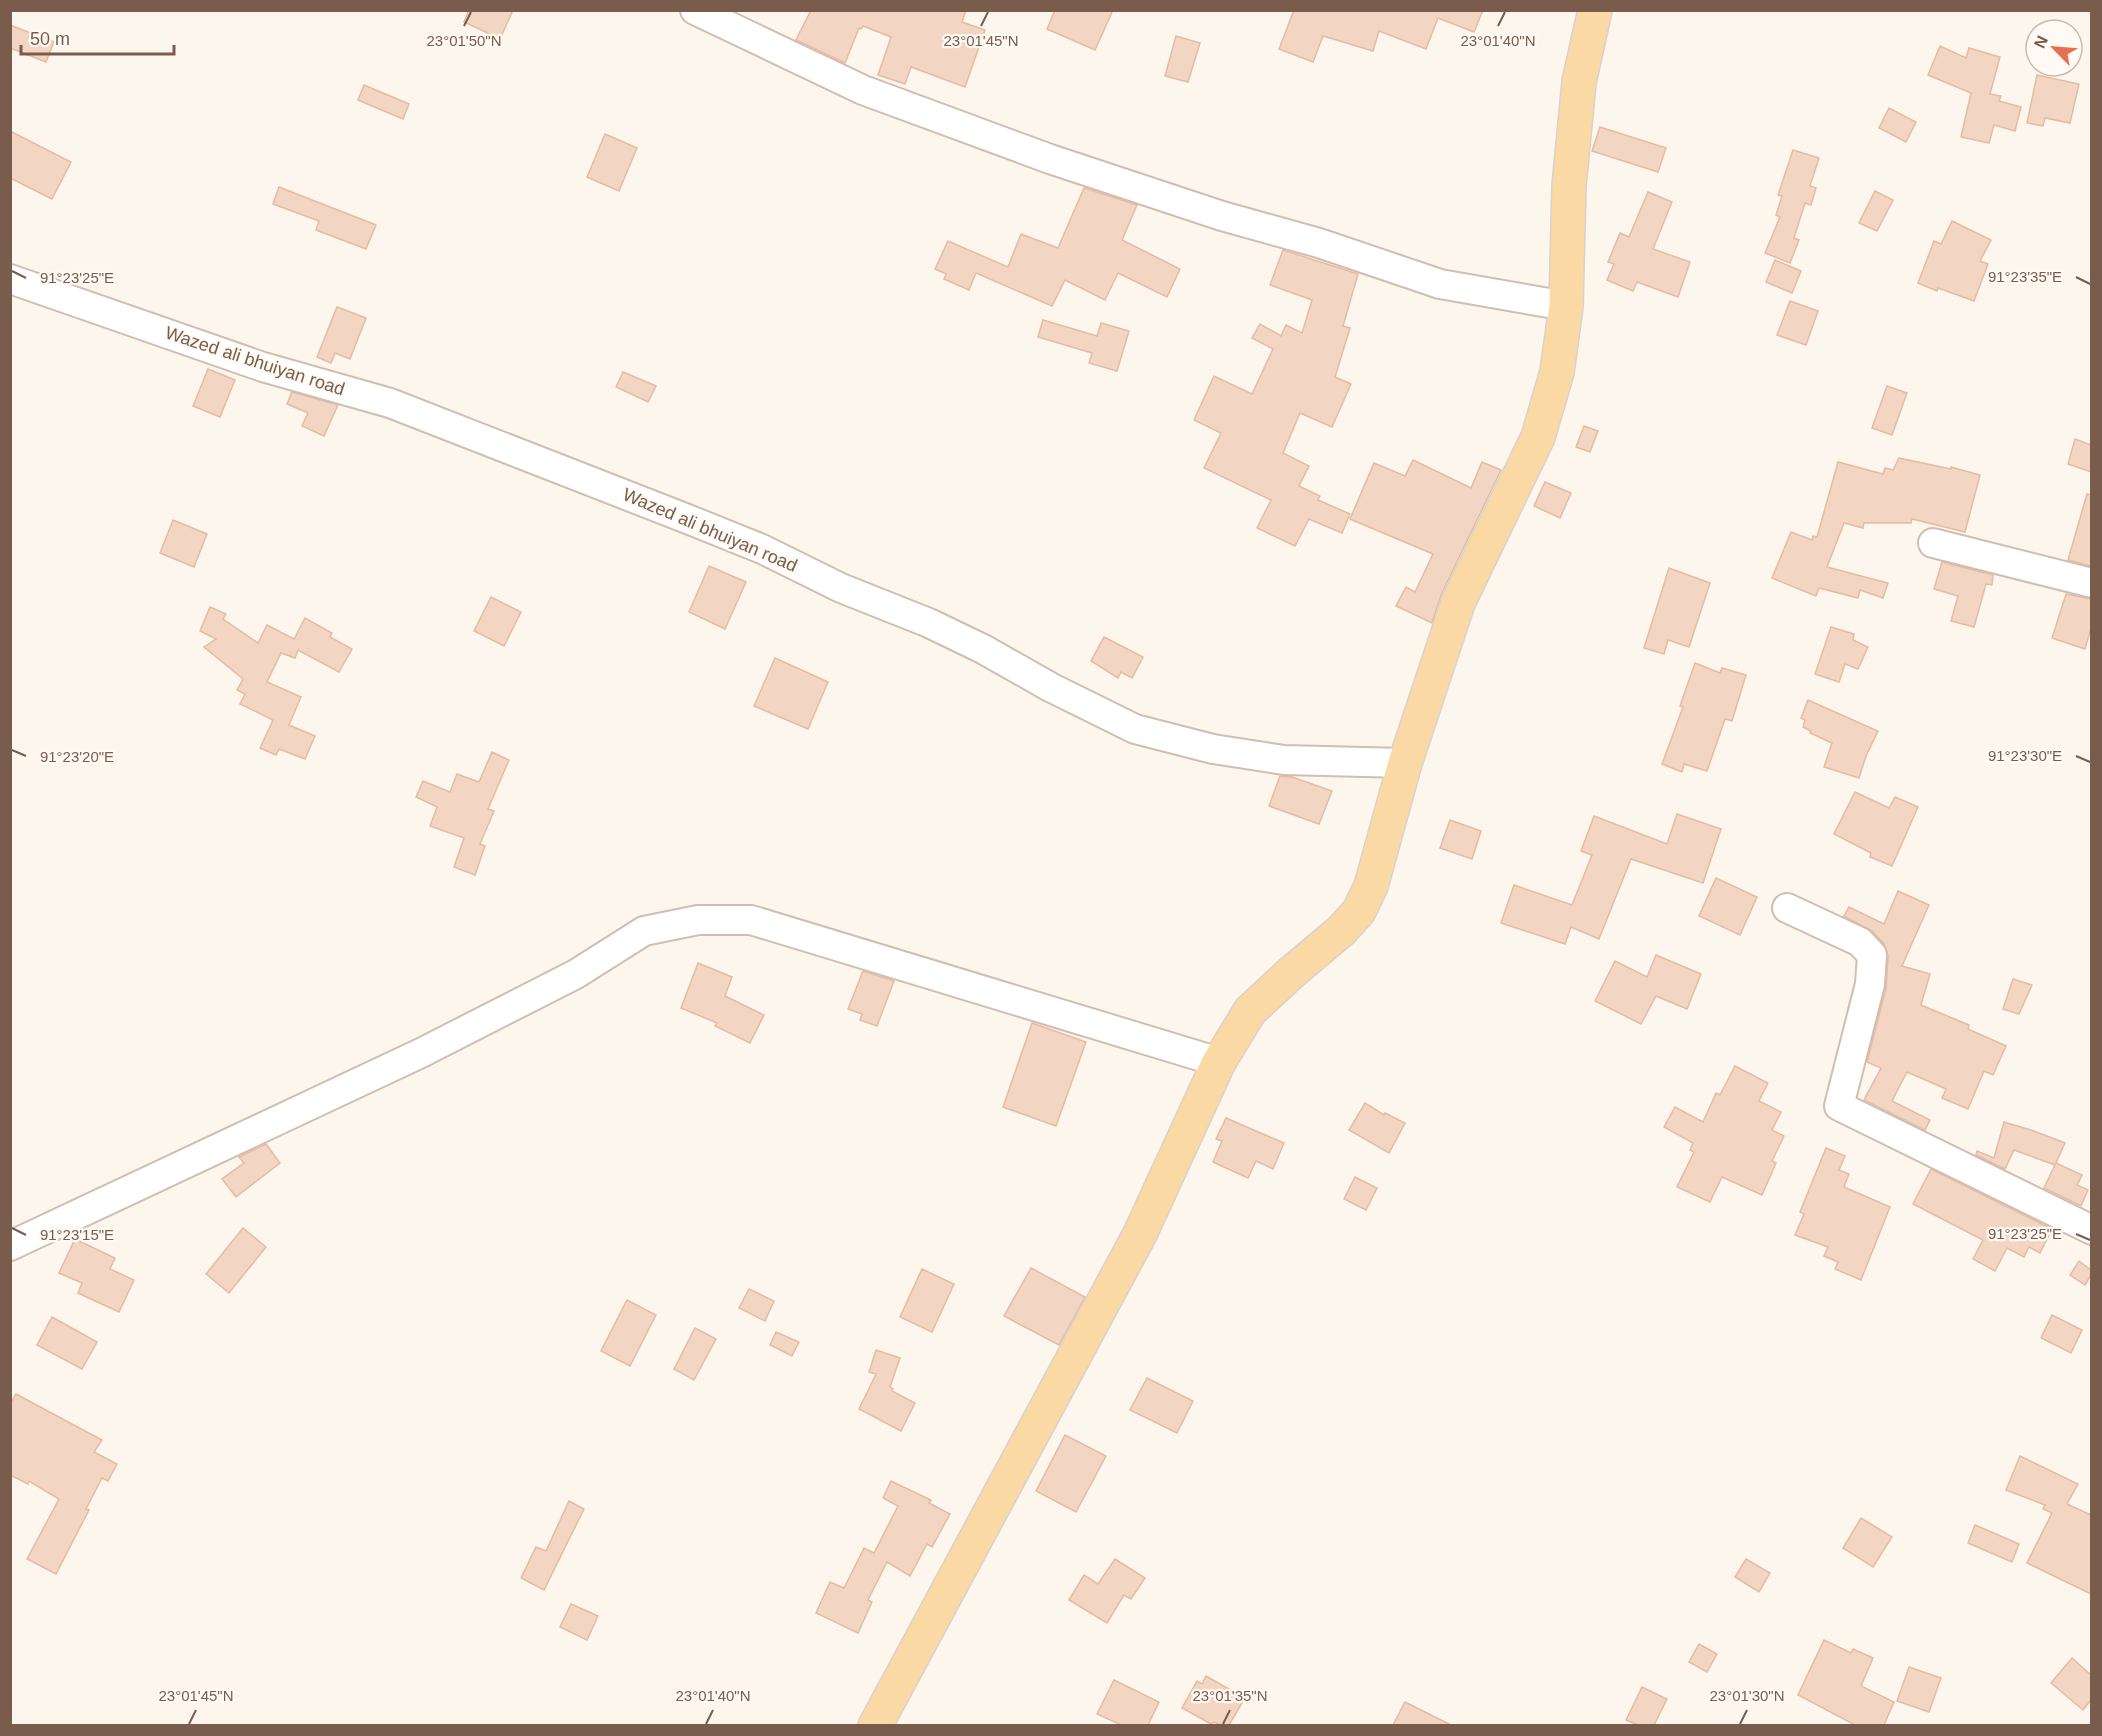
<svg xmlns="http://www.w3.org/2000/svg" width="2102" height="1736" font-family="Helvetica,sans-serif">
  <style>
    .building { fill: #f3d5c3; stroke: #e6bba3; stroke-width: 1.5 }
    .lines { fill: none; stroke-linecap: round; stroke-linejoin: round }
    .minor-casing { stroke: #d1beb0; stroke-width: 32 }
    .major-casing { stroke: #dad1cd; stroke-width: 36 }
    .minor { stroke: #fff; stroke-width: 28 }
    .major { stroke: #fbd9a5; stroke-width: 33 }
    .ticks { fill: none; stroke: #7a5c4d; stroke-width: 2 }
    .labels { text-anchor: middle; stroke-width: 4.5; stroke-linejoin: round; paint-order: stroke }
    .street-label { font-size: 18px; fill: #7a5c4d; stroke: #fffaf3 }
    .ticks-label { font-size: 15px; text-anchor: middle; fill: #7a5c4d; stroke: #fffaf3; stroke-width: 4.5; stroke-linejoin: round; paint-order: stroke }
  </style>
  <rect width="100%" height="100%" fill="#fdf6ec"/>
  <g class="building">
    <polygon points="469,10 513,10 500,39 464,22"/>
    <polygon points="811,10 966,10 962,22 985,30 965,87 911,67 905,84 878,75 891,37 863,26 861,29 859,28 845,63 796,40"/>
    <polygon points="1055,10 1113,10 1095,50 1047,29"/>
    <polygon points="1294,10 1483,10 1474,32 1438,18 1426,49 1379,31 1373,51 1323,36 1313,62 1279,49"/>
    <polygon points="10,25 54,42 46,62 10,48"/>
    <polygon points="1176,36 1200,43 1188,82 1165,76"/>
    <polygon points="1940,46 1966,58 1969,48 2000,57 1990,94 2001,96 1999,101 2021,107 2015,131 1994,125 1989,143 1961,137 1971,93 1928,75"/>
    <polygon points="2037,75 2079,84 2070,123 2045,118 2043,126 2027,123"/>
    <polygon points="364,85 409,104 403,119 358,100"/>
    <polygon points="1889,108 1916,122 1906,142 1879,128"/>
    <polygon points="1600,127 1666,148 1658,172 1592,151"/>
    <polygon points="10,131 71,162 52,199 10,178"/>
    <polygon points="605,134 637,148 619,191 587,177"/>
    <polygon points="1793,150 1819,158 1810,186 1816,188 1811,205 1805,203 1794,238 1799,240 1790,263 1765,253 1780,217 1776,215 1782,196 1778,195"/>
    <polygon points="279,187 376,225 366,249 316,230 319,221 273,204"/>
    <polygon points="1084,188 1137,205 1122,240 1180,269 1167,297 1118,273 1105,300 1065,280 1052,306 976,273 969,290 944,279 946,274 935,269 948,241 1008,267 1021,234 1058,248"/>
    <polygon points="1875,191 1893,200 1877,231 1859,223"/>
    <polygon points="1648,192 1672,202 1653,249 1690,262 1678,297 1637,282 1633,291 1607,280 1614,264 1608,262 1620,233 1629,237"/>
    <polygon points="1952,221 1991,240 1980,261 1988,264 1974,301 1938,288 1937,291 1918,283 1934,241 1941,244"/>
    <polygon points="1283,250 1358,274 1343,326 1350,328 1335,377 1351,384 1332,427 1300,413 1283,453 1309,466 1299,486 1320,496 1318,500 1350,514 1342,533 1309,519 1295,546 1257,528 1271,500 1204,468 1221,433 1194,420 1214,376 1252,394 1273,349 1252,338 1260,324 1281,336 1286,325 1302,333 1312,300 1270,285"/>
    <polygon points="1775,260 1801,271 1792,293 1766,282"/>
    <polygon points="1790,301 1818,311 1806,345 1777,335"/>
    <polygon points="337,307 366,318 350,359 335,353 331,363 317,357"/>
    <polygon points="1043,320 1097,336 1101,323 1129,331 1117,371 1089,363 1092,353 1038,337"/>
    <polygon points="208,369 235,380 220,417 193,406"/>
    <polygon points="623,372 656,386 648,402 616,387"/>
    <polygon points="1887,386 1907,393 1892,435 1872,428"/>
    <polygon points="292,392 338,405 324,436 302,426 308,413 287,404"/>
    <polygon points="1584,426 1598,431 1590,452 1576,447"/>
    <polygon points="2075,439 2091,445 2091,472 2068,464"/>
    <polygon points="1899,458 1951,469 1951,467 1980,475 1965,532 1912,519 1911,523 1864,523 1863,528 1844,523 1827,567 1888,583 1883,598 1860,590 1858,598 1819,588 1816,596 1772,578 1791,532 1812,540 1813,536 1817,537 1838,462 1883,474 1885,468 1893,470"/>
    <polygon points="1413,460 1471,488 1482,462 1501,470 1441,595 1432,623 1396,606 1406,587 1415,592 1433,554 1350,519 1374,463 1405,476"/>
    <polygon points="1545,482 1571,493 1560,518 1534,506"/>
    <polygon points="2087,494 2091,495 2091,566 2068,560"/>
    <polygon points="173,520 207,534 194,567 160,553"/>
    <polygon points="1942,562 1993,575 1992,585 1986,584 1974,627 1951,621 1958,596 1934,589"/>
    <polygon points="709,566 746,582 725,629 689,612"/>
    <polygon points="1669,568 1710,583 1689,647 1668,640 1664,654 1644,648"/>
    <polygon points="2066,594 2091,599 2091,628 2085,649 2052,638"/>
    <polygon points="491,597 521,612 504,646 474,631"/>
    <polygon points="210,607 226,614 223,619 258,643 267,625 294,639 305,618 332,633 330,637 352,649 339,672 298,650 295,658 281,653 267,682 301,697 289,725 315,736 305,759 279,749 276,755 260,748 273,720 240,704 245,694 237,690 243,679 204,647 216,639 200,631"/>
    <polygon points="1831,627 1854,634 1853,640 1868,647 1858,669 1845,664 1839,682 1815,674"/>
    <polygon points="1104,637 1143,657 1132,678 1121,672 1118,678 1091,661"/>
    <polygon points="775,658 828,682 808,729 754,706"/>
    <polygon points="1695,663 1720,673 1722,668 1746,675 1732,721 1725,719 1707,771 1684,764 1682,772 1662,764 1683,707 1680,706"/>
    <polygon points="1808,700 1878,731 1866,756 1859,778 1824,767 1832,743 1810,733 1811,731 1803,727 1805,720 1801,718"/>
    <polygon points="492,752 509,760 488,809 494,811 480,844 485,846 475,875 454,867 464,838 430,826 437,807 416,797 423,781 450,792 457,774 479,782"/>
    <polygon points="1280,776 1292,777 1332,791 1319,824 1269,806"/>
    <polygon points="1855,792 1889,808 1895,797 1918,807 1892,866 1870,857 1871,853 1834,834"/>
    <polygon points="1677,814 1721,829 1703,883 1631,859 1599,939 1571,927 1565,944 1501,923 1514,885 1572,905 1592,855 1581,851 1594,816 1667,844"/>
    <polygon points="1450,820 1481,831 1472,859 1440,848"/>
    <polygon points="1716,878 1757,897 1740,935 1699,916"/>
    <polygon points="1898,891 1929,905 1902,966 1930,974 1921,1005 1969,1025 1968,1029 2006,1046 1993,1075 1984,1071 1968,1109 1942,1098 1946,1089 1907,1072 1892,1101 1930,1120 1925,1130 1864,1100 1881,1068 1867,1062 1886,988 1888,956 1884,944 1872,931 1844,916 1849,907 1884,924"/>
    <polygon points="1656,955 1701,974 1687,1009 1656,996 1641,1024 1595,1001 1615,961 1647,977"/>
    <polygon points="698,963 732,977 725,996 764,1015 750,1043 715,1026 717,1023 681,1008"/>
    <polygon points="863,971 894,981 877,1026 860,1020 862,1014 848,1009"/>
    <polygon points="2013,979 2032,985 2019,1014 2003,1009"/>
    <polygon points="1032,1023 1086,1042 1056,1126 1003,1107"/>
    <polygon points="1735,1066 1768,1083 1759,1101 1781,1112 1772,1130 1784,1136 1772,1161 1776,1163 1762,1195 1722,1177 1710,1202 1677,1187 1694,1152 1690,1150 1693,1143 1664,1127 1675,1107 1703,1122 1716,1093 1720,1095"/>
    <polygon points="1365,1103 1384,1115 1385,1113 1405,1123 1389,1153 1349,1130"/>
    <polygon points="1226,1118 1284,1143 1273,1169 1256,1161 1248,1178 1213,1162 1222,1141 1216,1139"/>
    <polygon points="2004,1122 2031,1130 2065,1143 2056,1163 2082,1175 2077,1185 2088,1190 2081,1206 2044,1188 2055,1165 2014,1150 2005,1169 1976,1155 1977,1151 1994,1158"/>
    <polygon points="266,1144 280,1163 236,1197 222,1179 244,1163 239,1157"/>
    <polygon points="1826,1148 1845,1156 1839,1170 1849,1174 1844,1187 1890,1207 1861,1280 1835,1269 1838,1262 1824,1256 1828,1247 1795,1235 1804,1214 1800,1212"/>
    <polygon points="1931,1169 2052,1229 2040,1253 2029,1247 2024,1257 2007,1248 1995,1271 1973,1259 1983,1240 1913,1204"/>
    <polygon points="1355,1177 1377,1188 1366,1210 1344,1199"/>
    <polygon points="243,1228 266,1247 229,1293 206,1274"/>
    <polygon points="75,1239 115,1258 110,1269 134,1280 119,1312 78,1293 82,1283 59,1273"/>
    <polygon points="2079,1261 2091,1270 2091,1275 2085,1285 2070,1275"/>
    <polygon points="1031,1268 1085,1297 1059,1345 1004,1316"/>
    <polygon points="922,1269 954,1284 932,1332 900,1317"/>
    <polygon points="749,1289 774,1301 765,1321 739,1308"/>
    <polygon points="627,1300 656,1315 630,1366 601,1351"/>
    <polygon points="2052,1315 2082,1330 2071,1353 2041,1338"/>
    <polygon points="52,1317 97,1342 82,1369 37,1345"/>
    <polygon points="695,1328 716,1339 694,1380 674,1369"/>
    <polygon points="776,1332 799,1342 792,1356 770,1345"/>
    <polygon points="876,1350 900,1358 890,1387 893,1389 892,1391 915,1403 901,1431 859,1409 876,1374 869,1372"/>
    <polygon points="1147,1378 1193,1401 1177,1433 1130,1410"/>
    <polygon points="16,1394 102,1440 94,1452 117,1464 108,1481 102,1478 86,1509 89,1510 56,1574 27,1559 59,1499 29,1481 28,1484 10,1475 10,1404"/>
    <polygon points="1065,1435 1106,1456 1076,1512 1036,1491"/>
    <polygon points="2020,1456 2078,1484 2067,1504 2091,1515 2091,1594 2027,1563 2052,1513 2043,1509 2045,1505 2006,1490"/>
    <polygon points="891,1481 931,1500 929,1503 950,1514 932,1547 927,1544 910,1576 887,1562 868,1600 872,1602 858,1633 816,1613 830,1582 844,1588 864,1548 874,1553 898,1506 883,1498"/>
    <polygon points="569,1501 584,1509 544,1590 521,1578 536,1547 546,1551"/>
    <polygon points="1861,1518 1892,1537 1873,1567 1843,1548"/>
    <polygon points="1975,1525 2019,1544 2012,1562 1968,1543"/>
    <polygon points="1115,1559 1145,1578 1131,1599 1124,1595 1107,1623 1069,1600 1084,1575 1098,1584"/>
    <polygon points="1746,1559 1770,1573 1759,1592 1735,1577"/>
    <polygon points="571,1604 598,1616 587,1640 560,1627"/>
    <polygon points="1824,1640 1851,1653 1853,1649 1873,1658 1861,1686 1894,1702 1884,1725 1855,1725 1798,1695"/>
    <polygon points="1699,1644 1717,1654 1707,1672 1689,1662"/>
    <polygon points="2072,1658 2091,1675 2091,1700 2083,1710 2051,1683"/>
    <polygon points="1909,1667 1941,1678 1929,1712 1897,1701"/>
    <polygon points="1206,1676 1245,1698 1229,1725 1220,1725 1214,1722 1211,1724 1182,1708 1197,1681 1202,1684"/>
    <polygon points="1114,1680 1159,1702 1148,1725 1121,1725 1097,1714"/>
    <polygon points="1642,1687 1667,1699 1654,1725 1638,1725 1626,1720"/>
    <polygon points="1405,1702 1451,1725 1393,1725"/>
  </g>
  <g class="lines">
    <g class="minor-casing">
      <g id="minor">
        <polyline points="695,10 863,90 1050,159 1222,216 1319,243 1440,284 1566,306"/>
        <polyline points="10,279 263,367 390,403 690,520 762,549 841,588 929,623 983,649 1050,687 1135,729 1213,749 1284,760 1405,763"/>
        <polyline points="1933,543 2092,583"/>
        <polyline points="1787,908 1860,942 1872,955 1870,984 1839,1106 2092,1230"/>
        <polyline points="10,1246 421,1053 576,974 644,931 698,920 751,920 1219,1062"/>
      </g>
    </g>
    <g class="major-casing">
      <polyline id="major" points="875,1726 1140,1234 1219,1062 1250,1011 1291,973 1342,930 1359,911 1371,886 1405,763 1458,603 1538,437 1557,372 1566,306 1569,186 1579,82 1595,10"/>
    </g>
    <use href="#minor" class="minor"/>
    <use href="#major" class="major"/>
  </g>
  <path class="ticks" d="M464,26L471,12M981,26L988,12M1498,26L1505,12M12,271L26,278M2076,277L2090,284M12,750L26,756M2076,756L2090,762M12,1228L26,1235M2076,1234L2090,1240M189,1724L196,1710M706,1724L713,1710M1223,1724L1230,1710M1740,1724L1747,1710"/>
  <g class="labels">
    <g class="street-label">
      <text transform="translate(255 361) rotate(18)" y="6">Wazed ali bhuiyan road</text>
      <text transform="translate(710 530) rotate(23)" y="6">Wazed ali bhuiyan road</text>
    </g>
  </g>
  <g class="ticks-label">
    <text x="464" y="46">23°01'50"N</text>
    <text x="981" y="46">23°01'45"N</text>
    <text x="1498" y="46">23°01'40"N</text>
    <text x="2025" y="282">91°23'35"E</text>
    <text x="77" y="283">91°23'25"E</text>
    <text x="2025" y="761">91°23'30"E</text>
    <text x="77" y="762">91°23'20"E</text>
    <text x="2025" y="1239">91°23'25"E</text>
    <text x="77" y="1240">91°23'15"E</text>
    <text x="196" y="1701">23°01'45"N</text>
    <text x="713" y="1701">23°01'40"N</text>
    <text x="1230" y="1701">23°01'35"N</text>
    <text x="1747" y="1701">23°01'30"N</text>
  </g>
  <rect width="2102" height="1736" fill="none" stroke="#7a5c4d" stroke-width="24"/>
  <g transform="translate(2054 48) rotate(295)"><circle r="28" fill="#fffaf3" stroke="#cabbb1" stroke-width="1.5"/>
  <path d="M0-4.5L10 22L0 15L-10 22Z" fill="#e76f51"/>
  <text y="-9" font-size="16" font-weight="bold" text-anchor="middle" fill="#7a5c4d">N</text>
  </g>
  <path d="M21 45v9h153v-9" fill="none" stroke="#7a5c4d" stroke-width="3"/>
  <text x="30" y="45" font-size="18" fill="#7a5c4d" stroke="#fffaf3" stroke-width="4.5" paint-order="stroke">50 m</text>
</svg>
